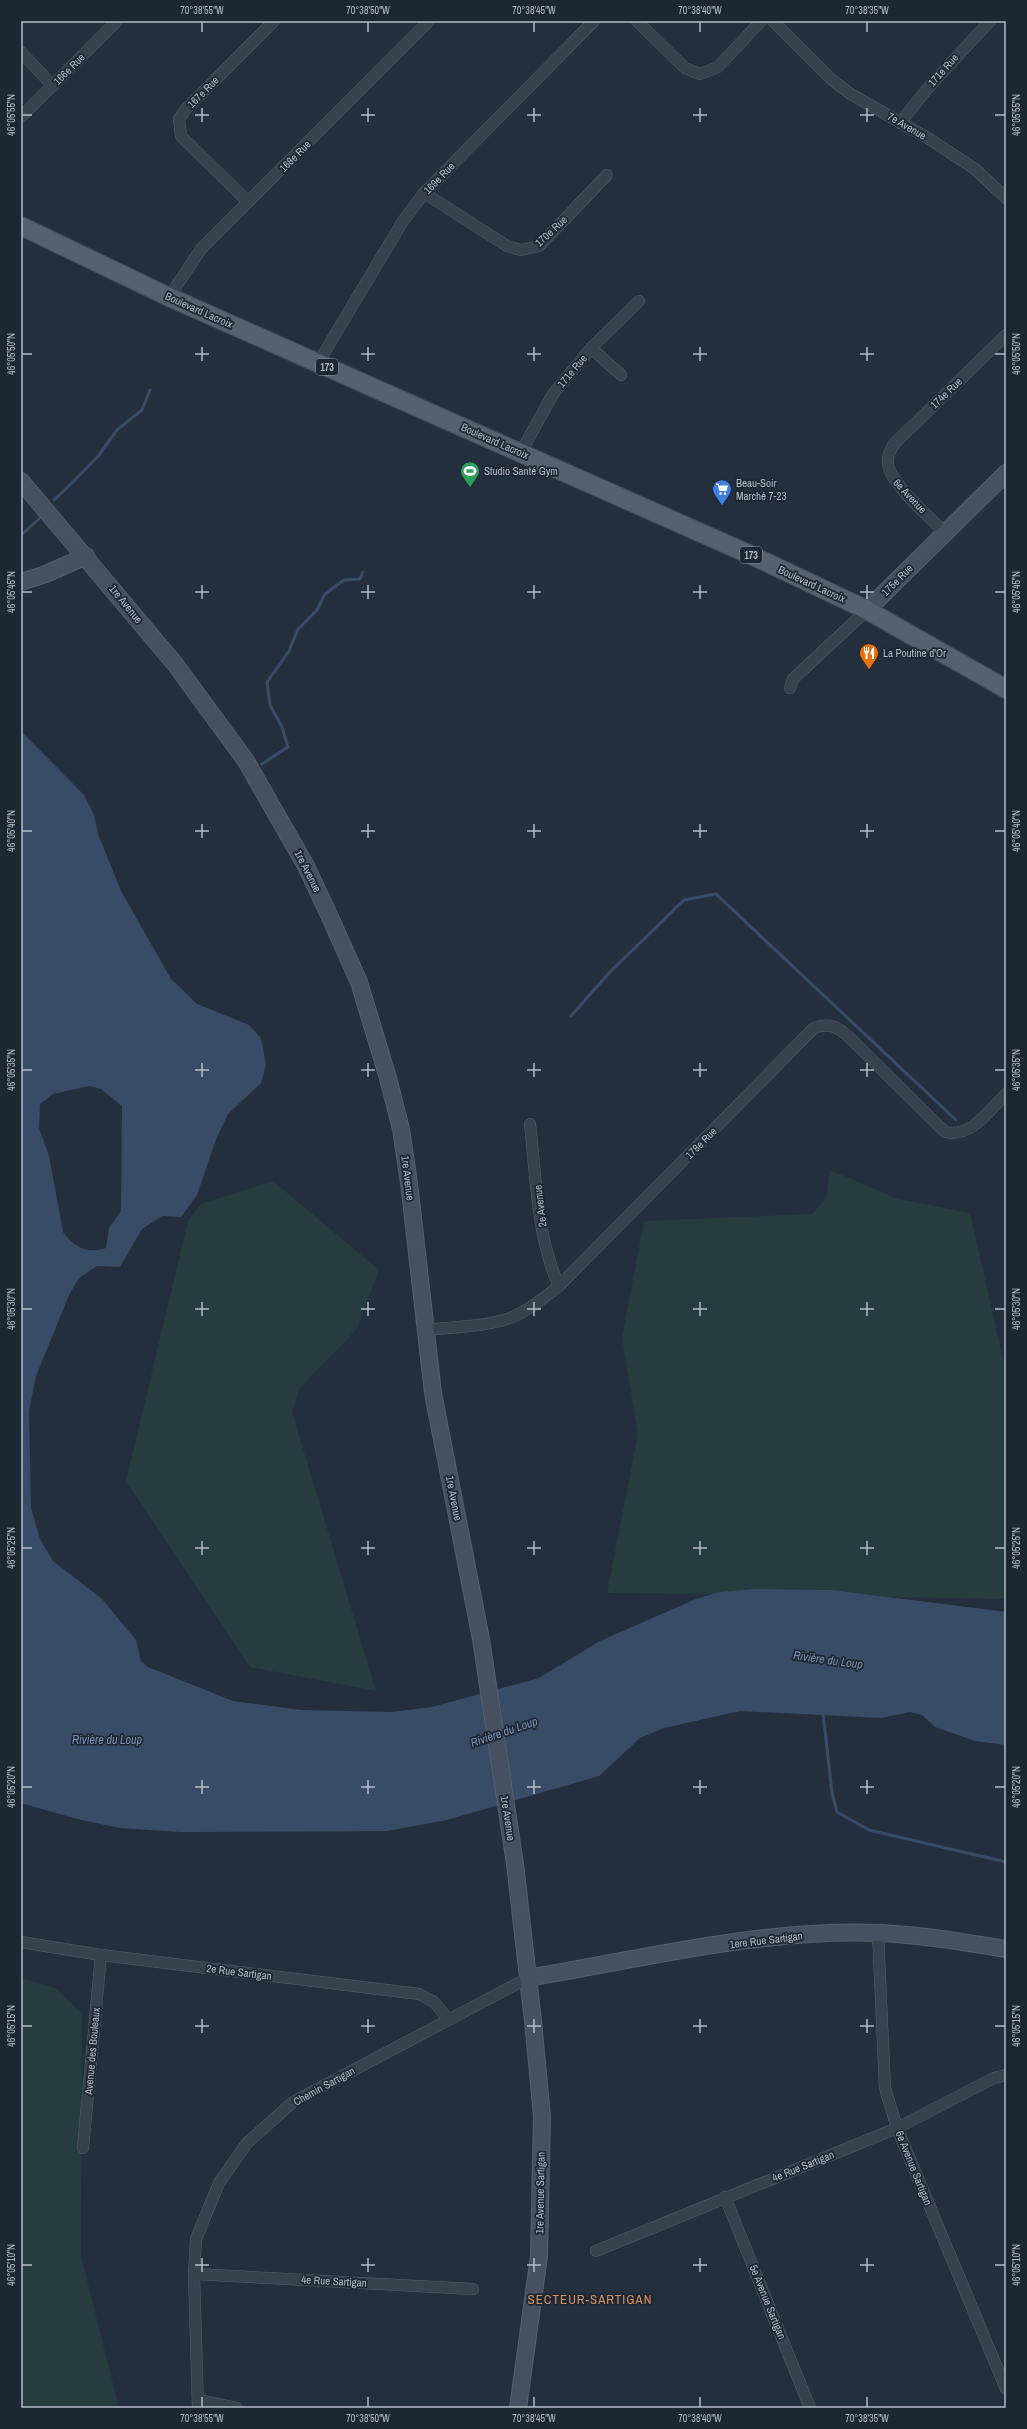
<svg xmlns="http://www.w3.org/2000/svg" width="1027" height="2429" font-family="'Archivo Narrow',sans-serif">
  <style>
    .green { fill: #263c3f }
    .water { fill: #394c67; fill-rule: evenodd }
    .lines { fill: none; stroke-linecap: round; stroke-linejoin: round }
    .stream { stroke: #394c67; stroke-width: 3 }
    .street-casing { stroke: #565f6c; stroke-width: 12 }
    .secondary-casing { stroke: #565f6c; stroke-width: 18 }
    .primary-casing { stroke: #414a57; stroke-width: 20 }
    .street { stroke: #38414e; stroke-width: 11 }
    .secondary { stroke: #465061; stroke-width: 16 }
    .primary { stroke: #56606e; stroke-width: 18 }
    .ticks { fill: none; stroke: #b4bcc9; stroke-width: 1.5 }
    .labels { text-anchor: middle; stroke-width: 3.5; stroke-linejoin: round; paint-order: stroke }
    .shield { fill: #1d2633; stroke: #878f9c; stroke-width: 1 }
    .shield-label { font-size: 10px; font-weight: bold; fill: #b4bcc9 }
    .street-label { font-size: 11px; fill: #b4bcc9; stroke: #1d2633 }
    .poi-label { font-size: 11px; fill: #b4bcc9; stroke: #1d2633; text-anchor: start }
    .water-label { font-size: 12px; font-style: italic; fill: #7c92b1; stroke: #1d2633 }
    .quarter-label { font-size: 13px; letter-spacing: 1px; fill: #d59563; stroke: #1d2633 }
    .neatline { fill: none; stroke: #b4bcc9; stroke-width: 1.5 }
    .ticks-label { font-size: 10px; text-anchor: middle; fill: #b4bcc9 }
  </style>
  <rect width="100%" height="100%" fill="#242f3e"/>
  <g class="green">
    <polygon points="830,1170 898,1199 970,1213 1006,1372 1006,1599 889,1597 832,1590 753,1589 713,1594 607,1593 638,1434 622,1338 644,1221 812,1214 826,1198"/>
    <polygon points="273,1181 379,1270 356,1330 300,1388 292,1412 376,1691 250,1667 126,1481 188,1221 201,1204"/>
    <polygon points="21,1978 55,1988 82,2014 81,2256 119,2408 21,2408"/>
  </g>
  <path class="water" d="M21,731L84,795L94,815L98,834L121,891L171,979L197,1004L249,1025L261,1038L266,1065L261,1083L228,1114L216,1139L197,1195L181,1217L162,1216L142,1229L120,1267L97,1266L79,1278L69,1295L36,1376L29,1411L31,1508L40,1539L53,1561L102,1599L136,1640L141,1661L148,1667L233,1701L301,1710L391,1712L432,1707L539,1678L600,1641L696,1599L720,1592L753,1589L832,1590L1006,1612V1745L975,1741L935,1727L922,1715L910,1712L881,1718L740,1711L664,1728L640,1738L599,1776L447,1820L387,1831L181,1832L120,1828L77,1819L21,1803ZM89,1086L101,1089L122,1106L121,1211L109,1228L106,1248C87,1254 75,1248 63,1232L49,1156L39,1128L40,1104L53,1094Z"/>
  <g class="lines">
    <g class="stream">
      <polyline points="54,500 74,481 99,455 117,430 142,410 150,390"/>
      <polyline points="21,535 41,517"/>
      <polyline points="262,764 288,747 282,727 270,705 267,682 289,651 298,629 317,610 325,594 344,580 360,579 363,572"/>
      <polyline points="571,1016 610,972 684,900 716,894 956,1120"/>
      <polyline points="823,1713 832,1793 837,1812 869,1830 1006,1862"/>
    </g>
    <g class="street-casing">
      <g id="street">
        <polyline points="637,21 685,68 700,74 718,67 761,21"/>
        <polyline points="773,21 830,78 849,93 931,140 975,169 1006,198"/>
        <polyline points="21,52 53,86"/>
        <polyline points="21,117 117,21"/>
        <polyline points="900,123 927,89 990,21"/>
        <polyline points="424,193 507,246 521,250 539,246 607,175"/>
        <polyline points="248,202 181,136 179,119 185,110 274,21"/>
        <polyline points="169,297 201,249 429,21"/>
        <polyline points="591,348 621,375"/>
        <polyline points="318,363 403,221 424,193 594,21"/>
        <polyline points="521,452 553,394 591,348 639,301"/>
        <path d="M945,533C930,517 891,485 888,464C887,456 890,451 894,444L1006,335"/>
        <polyline points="790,688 793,679 867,610"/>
        <path d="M530,1124C536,1177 537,1238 559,1286"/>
        <path d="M425,1330C452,1327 481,1327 507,1319C526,1313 543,1298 559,1286L814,1028C830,1022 837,1027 849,1037L945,1132C971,1138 989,1111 1006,1094"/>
        <polyline points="878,1933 885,2088 897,2128 1006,2389"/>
        <polyline points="21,1942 101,1955 419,1994 434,2002 448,2019"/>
        <polyline points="83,2148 101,1955"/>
        <polyline points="725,2197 810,2408"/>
        <polyline points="596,2251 897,2128 994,2078 1006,2075"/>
        <polyline points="194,2274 473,2289"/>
        <polyline points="198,2400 237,2408"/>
        <polyline points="198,2408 194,2274 196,2239 219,2183 247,2143 293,2102 528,1978"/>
      </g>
    </g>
    <g class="secondary-casing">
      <g id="secondary">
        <polyline points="21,481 175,664 246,761 306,866 329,915 359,982 388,1078 401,1129 409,1183 433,1393 481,1639 515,1864 533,2021 542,2116 539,2256 518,2408"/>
        <polyline points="21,582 46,574 86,556"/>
        <polyline points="867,610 1006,473"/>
        <path d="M528,1978C641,1959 765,1928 880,1933C922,1935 964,1942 1006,1949"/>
      </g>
    </g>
    <g class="primary-casing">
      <polyline id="primary" points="21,226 169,297 753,556 867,610 1006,689"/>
    </g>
    <use href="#street" class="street"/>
    <use href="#secondary" class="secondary"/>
    <use href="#primary" class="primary"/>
  </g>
  <path class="ticks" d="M202,22V32M368,22V32M534,22V32M700,22V32M867,22V32M202,108V122M368,108V122M534,108V122M700,108V122M867,108V122M22,115H32M195,115H209M361,115H375M527,115H541M693,115H707M860,115H874M995,115H1005M202,347V361M368,347V361M534,347V361M700,347V361M867,347V361M22,354H32M195,354H209M361,354H375M527,354H541M693,354H707M860,354H874M995,354H1005M202,585V599M368,585V599M534,585V599M700,585V599M867,585V599M22,592H32M195,592H209M361,592H375M527,592H541M693,592H707M860,592H874M995,592H1005M202,824V838M368,824V838M534,824V838M700,824V838M867,824V838M22,831H32M195,831H209M361,831H375M527,831H541M693,831H707M860,831H874M995,831H1005M202,1063V1077M368,1063V1077M534,1063V1077M700,1063V1077M867,1063V1077M22,1070H32M195,1070H209M361,1070H375M527,1070H541M693,1070H707M860,1070H874M995,1070H1005M202,1302V1316M368,1302V1316M534,1302V1316M700,1302V1316M867,1302V1316M22,1309H32M195,1309H209M361,1309H375M527,1309H541M693,1309H707M860,1309H874M995,1309H1005M202,1541V1555M368,1541V1555M534,1541V1555M700,1541V1555M867,1541V1555M22,1548H32M195,1548H209M361,1548H375M527,1548H541M693,1548H707M860,1548H874M995,1548H1005M202,1780V1794M368,1780V1794M534,1780V1794M700,1780V1794M867,1780V1794M22,1787H32M195,1787H209M361,1787H375M527,1787H541M693,1787H707M860,1787H874M995,1787H1005M202,2019V2033M368,2019V2033M534,2019V2033M700,2019V2033M867,2019V2033M22,2026H32M195,2026H209M361,2026H375M527,2026H541M693,2026H707M860,2026H874M995,2026H1005M202,2258V2272M368,2258V2272M534,2258V2272M700,2258V2272M867,2258V2272M22,2265H32M195,2265H209M361,2265H375M527,2265H541M693,2265H707M860,2265H874M995,2265H1005M202,2397V2407M368,2397V2407M534,2397V2407M700,2397V2407M867,2397V2407"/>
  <defs>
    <g id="stadium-pin" transform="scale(1)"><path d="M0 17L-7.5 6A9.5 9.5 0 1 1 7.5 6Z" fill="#2e9e5b" stroke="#1d2633"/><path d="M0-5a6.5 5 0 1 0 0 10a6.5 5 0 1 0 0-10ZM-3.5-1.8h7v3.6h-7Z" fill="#fff"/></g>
    <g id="supermarket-pin" transform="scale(1)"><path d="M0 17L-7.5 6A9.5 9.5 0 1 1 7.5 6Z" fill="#3f7fe0" stroke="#1d2633"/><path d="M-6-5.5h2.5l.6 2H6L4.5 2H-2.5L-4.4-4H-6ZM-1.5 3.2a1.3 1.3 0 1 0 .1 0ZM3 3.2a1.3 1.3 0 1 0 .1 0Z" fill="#fff"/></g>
    <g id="restaurant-pin" transform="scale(1)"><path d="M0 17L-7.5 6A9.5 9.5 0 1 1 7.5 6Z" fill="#e8710a" stroke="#1d2633"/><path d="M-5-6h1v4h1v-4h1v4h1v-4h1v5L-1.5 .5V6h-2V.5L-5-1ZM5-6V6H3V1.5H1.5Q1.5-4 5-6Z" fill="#fff"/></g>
  </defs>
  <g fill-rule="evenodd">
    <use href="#stadium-pin" x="470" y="471"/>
    <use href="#supermarket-pin" x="722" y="489"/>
    <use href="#restaurant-pin" x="869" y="653"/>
  </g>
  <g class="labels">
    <g class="shield">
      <rect x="316" y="359" width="22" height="16" rx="3"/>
      <rect x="740" y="547" width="22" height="16" rx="3"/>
    </g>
    <g class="shield-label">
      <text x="327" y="371">173</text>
      <text x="751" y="559">173</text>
    </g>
    <g class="street-label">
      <text transform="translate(69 69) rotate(-45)" y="4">166e Rue</text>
      <text transform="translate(943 70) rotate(-48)" y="4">171e Rue</text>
      <text transform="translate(203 92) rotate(-45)" y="4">167e Rue</text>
      <text transform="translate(907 126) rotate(30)" y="4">7e Avenue</text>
      <text transform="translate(295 156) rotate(-45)" y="4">168e Rue</text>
      <text transform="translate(439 178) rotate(-46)" y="4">169e Rue</text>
      <text transform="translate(551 231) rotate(-43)" y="4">170e Rue</text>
      <text transform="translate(199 310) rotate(24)" y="4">Boulevard Lacroix</text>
      <text transform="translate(572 371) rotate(-50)" y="4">171e Rue</text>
      <text transform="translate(946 393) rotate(-44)" y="4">174e Rue</text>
      <text transform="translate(495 441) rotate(24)" y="4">Boulevard Lacroix</text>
      <text transform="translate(910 496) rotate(47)" y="4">6e Avenue</text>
      <text transform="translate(897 580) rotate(-45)" y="4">175e Rue</text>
      <text transform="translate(812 584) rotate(25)" y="4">Boulevard Lacroix</text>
      <text transform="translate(126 604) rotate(51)" y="4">1re Avenue</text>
      <text transform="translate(308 871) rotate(63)" y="4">1re Avenue</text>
      <text transform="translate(701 1143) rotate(-45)" y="4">178e Rue</text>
      <text transform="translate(408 1178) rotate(83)" y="4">1re Avenue</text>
      <text transform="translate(540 1206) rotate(-97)" y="4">2e Avenue</text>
      <text transform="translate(454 1498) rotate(79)" y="4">1re Avenue</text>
      <text transform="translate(508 1818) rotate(81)" y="4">1re Avenue</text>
      <text transform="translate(766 1940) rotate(-7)" y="4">1ere Rue Sartigan</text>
      <text transform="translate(239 1972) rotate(7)" y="4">2e Rue Sartigan</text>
      <text transform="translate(92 2051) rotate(-85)" y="4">Avenue des Bouleaux</text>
      <text transform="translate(324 2086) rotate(-29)" y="4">Chemin Sartigan</text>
      <text transform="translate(803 2166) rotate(-22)" y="4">4e Rue Sartigan</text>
      <text transform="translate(914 2168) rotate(68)" y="4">6e Avenue Sartigan</text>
      <text transform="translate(540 2193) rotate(-89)" y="4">1re Avenue Sartigan</text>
      <text transform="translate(334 2281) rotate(3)" y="4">4e Rue Sartigan</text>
      <text transform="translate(768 2302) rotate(68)" y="4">5e Avenue Sartigan</text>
    </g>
    <g class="poi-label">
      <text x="484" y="475">Studio Santé Gym</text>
      <text x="736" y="487">Beau-Soir<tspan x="736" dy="13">Marché 7-23</tspan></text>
      <text x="883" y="657">La Poutine d'Or</text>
    </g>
    <g class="water-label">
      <text transform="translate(828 1660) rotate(8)" y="4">Rivière du Loup</text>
      <text transform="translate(504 1732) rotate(-19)" y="4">Rivière du Loup</text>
      <text x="107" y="1744">Rivière du Loup</text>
    </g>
    <g class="quarter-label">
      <text x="590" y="2304">SECTEUR-SARTIGAN</text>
    </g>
  </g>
  <rect width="1027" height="2429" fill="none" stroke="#1d2633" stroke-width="44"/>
  <rect x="22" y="22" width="983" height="2385" class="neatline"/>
  <g class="ticks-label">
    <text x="202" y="14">70°38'55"W</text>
    <text x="368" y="14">70°38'50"W</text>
    <text x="534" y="14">70°38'45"W</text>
    <text x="700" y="14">70°38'40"W</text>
    <text x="867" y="14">70°38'35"W</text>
    <text transform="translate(11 115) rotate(-90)" y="4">46°05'55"N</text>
    <text transform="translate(1016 115) rotate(-90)" y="4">46°05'55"N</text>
    <text transform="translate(11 354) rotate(-90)" y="4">46°05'50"N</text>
    <text transform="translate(1016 354) rotate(-90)" y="4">46°05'50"N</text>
    <text transform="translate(11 592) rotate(-90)" y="4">46°05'45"N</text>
    <text transform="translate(1016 592) rotate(-90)" y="4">46°05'45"N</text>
    <text transform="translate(11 831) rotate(-90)" y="4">46°05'40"N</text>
    <text transform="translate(1016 831) rotate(-90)" y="4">46°05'40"N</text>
    <text transform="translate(11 1070) rotate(-90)" y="4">46°05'35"N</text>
    <text transform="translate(1016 1070) rotate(-90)" y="4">46°05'35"N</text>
    <text transform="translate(11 1309) rotate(-90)" y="4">46°05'30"N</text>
    <text transform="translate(1016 1309) rotate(-90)" y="4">46°05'30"N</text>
    <text transform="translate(11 1548) rotate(-90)" y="4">46°05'25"N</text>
    <text transform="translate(1016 1548) rotate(-90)" y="4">46°05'25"N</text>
    <text transform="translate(11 1787) rotate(-90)" y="4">46°05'20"N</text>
    <text transform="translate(1016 1787) rotate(-90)" y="4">46°05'20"N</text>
    <text transform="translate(11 2026) rotate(-90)" y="4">46°05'15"N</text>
    <text transform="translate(1016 2026) rotate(-90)" y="4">46°05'15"N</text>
    <text transform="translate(11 2265) rotate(-90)" y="4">46°05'10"N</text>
    <text transform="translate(1016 2265) rotate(-90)" y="4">46°05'10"N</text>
    <text x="202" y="2422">70°38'55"W</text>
    <text x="368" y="2422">70°38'50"W</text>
    <text x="534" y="2422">70°38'45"W</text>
    <text x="700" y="2422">70°38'40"W</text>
    <text x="867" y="2422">70°38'35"W</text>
  </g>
</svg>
